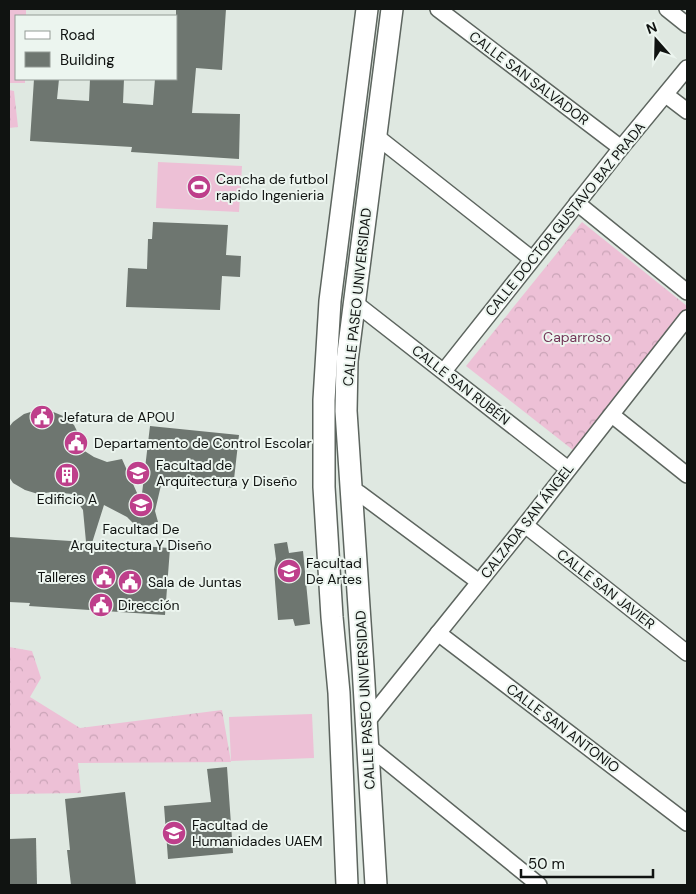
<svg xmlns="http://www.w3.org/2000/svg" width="696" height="894" font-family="'DM Sans',sans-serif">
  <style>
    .forest { fill: url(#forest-crowns) }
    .pitch { fill: #edc0d6 }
    .building { fill: #6e7670 }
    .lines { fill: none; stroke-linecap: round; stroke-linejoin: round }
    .street-casing { stroke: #5d655f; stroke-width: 18 }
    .secondary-casing { stroke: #5d655f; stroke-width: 24 }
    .street { stroke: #fff; stroke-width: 15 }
    .secondary { stroke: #fff; stroke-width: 21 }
    .labels { text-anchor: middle; stroke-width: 4; stroke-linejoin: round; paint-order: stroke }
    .street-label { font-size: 14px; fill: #101311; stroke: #ecf5ef }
    .poi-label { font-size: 14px; fill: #101311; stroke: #ecf5ef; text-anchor: start }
    .park-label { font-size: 14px; fill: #723758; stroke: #ecf5ef }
  </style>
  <defs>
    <pattern id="forest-crowns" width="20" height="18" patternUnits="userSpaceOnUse" patternTransform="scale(1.25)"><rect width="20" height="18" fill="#edc0d6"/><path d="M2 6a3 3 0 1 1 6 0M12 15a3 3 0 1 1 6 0" fill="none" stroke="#caa4b7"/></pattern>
  </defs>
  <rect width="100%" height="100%" fill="#dfe8e1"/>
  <g class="forest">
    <polygon points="9,90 14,91 18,127 9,128"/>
    <polygon points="582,222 687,306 687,308 573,450 466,366"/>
    <polygon points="9,647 32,651 41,678 30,697 80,728 222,710 231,762 78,763 81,793 9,794"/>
  </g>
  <g class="pitch">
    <polygon points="9,9 26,9 26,16 16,16 16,79 25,79 25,83 9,83"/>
    <polygon points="158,162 242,166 239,212 156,208"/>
    <polygon points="312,714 314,758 231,761 229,717"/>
  </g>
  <g class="building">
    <polygon points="176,9 226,9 222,70 196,68 192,113 240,114 239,159 131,152 132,147 30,141 34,79 59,79 57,99 89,101 90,79 124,79 123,103 153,105 155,79 176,79"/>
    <polygon points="153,222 228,225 226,255 241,256 240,277 222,276 220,310 126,307 128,268 147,269 148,239 152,239"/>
    <polygon points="37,410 51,411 63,416 74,425 80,437 83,450 94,457 107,462 122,459 141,502 150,426 239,435 233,488 162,481 155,511 158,522 136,531 133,523 127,517 104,505 92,543 170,548 165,615 29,606 30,603 9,602 9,537 86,542 83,510 72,494 52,492 38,494 25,490 13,483 9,477 9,427 13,422 24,414"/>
    <polygon points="287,542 289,553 303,551 310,624 295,626 293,619 278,620 274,569 276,559 274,544"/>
    <polygon points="227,767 233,853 168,859 164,806 211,802 207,769"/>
    <polygon points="125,792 136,885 71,885 67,850 70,850 65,799"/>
    <polygon points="36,838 37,885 9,885 9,839"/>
  </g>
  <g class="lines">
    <g class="street-casing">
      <g id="street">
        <polyline points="438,9 621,148"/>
        <polyline points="667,9 687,25"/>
        <polyline points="666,95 687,111"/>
        <polyline points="376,136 532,259"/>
        <polyline points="577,203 687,292"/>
        <polyline points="354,302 568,469"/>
        <polyline points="444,371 621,148 687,68"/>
        <polyline points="612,415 687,475"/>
        <polyline points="359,493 479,582"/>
        <polyline points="525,525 687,653"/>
        <polyline points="438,633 687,823"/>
        <polyline points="366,723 525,525 687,318"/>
        <polyline points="368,746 539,885"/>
      </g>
    </g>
    <g class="secondary-casing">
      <g id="secondary">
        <polyline points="347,885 339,693 332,617 324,487 324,400 330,301 367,9"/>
        <polyline points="376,885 363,667 346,411 347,361 392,9"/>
      </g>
    </g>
    <use href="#street" class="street"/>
    <use href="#secondary" class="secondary"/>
  </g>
  <defs>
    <g id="stadium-disc" transform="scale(1.25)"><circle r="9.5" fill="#be3f8b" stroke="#ecf5ef"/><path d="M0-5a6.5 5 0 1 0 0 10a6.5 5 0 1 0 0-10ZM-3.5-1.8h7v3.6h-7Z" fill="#fff"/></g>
    <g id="civic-disc" transform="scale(1.25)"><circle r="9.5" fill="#be3f8b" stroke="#ecf5ef"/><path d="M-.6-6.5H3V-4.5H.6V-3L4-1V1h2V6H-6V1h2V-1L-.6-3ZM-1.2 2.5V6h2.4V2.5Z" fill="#fff"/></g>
    <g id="university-disc" transform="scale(1.25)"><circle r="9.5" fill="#be3f8b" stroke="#ecf5ef"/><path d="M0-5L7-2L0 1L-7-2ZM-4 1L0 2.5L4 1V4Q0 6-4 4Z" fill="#fff"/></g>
    <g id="building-disc" transform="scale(1.25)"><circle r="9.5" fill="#be3f8b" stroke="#ecf5ef"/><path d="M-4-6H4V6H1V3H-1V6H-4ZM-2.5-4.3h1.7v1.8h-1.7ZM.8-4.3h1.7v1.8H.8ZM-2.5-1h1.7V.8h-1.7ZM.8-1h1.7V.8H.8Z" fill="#fff"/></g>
  </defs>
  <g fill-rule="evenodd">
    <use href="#stadium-disc" x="199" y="187"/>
    <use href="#civic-disc" x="42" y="417"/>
    <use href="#civic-disc" x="76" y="443"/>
    <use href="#university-disc" x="138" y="473"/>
    <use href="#building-disc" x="67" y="475"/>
    <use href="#university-disc" x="141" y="505"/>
    <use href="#university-disc" x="289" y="571"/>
    <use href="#civic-disc" x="104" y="577"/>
    <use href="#civic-disc" x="130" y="582"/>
    <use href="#civic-disc" x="101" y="605"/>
    <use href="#university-disc" x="174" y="833"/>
  </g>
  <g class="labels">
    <g class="street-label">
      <text transform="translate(529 78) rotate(37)" y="5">CALLE SAN SALVADOR</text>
      <text transform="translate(565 219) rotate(-51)" y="5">CALLE DOCTOR GUSTAVO BAZ PRADA</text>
      <text transform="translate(357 297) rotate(-84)" y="5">CALLE PASEO UNIVERSIDAD</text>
      <text transform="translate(461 385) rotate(38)" y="5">CALLE SAN RUBÉN</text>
      <text transform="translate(527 521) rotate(-52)" y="5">CALZADA SAN ÁNGEL</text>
      <text transform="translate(606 589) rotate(38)" y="5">CALLE SAN JAVIER</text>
      <text transform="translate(365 700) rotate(-93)" y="5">CALLE PASEO UNIVERSIDAD</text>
      <text transform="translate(563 728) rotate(37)" y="5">CALLE SAN ANTONIO</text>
    </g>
    <g class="poi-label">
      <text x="216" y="184">Cancha de futbol<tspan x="216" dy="16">rapido Ingenieria</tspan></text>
      <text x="60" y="422">Jefatura de APOU</text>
      <text x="94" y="448">Departamento de Control Escolar</text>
      <text x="156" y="470">Facultad de<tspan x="156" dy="16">Arquitectura y Diseño</tspan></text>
      <text x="67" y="504" text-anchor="middle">Edificio A</text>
      <text x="141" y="534" text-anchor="middle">Facultad De<tspan x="141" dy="16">Arquitectura Y Diseño</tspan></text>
      <text x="306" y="568">Facultad<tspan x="306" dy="16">De Artes</tspan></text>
      <text x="86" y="582" text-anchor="end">Talleres</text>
      <text x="148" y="587">Sala de Juntas</text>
      <text x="118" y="610">Dirección</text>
      <text x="192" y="830">Facultad de<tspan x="192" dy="16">Humanidades UAEM</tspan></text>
    </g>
    <g class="park-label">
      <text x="577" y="342">Caparroso</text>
    </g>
  </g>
  <rect width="696" height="894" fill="none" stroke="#101311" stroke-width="20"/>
  <rect x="15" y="15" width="162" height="65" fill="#ecf5ef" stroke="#949b96"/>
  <rect x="25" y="31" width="25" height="8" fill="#ffffff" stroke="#949b96"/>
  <text x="60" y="40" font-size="15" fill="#101311">Road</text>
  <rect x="25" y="52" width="25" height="15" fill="#6e7670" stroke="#949b96"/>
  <text x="60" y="65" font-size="15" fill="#101311">Building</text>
  <g transform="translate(656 40) rotate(340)" stroke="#ecf5ef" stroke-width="4" paint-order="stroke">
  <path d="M0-4L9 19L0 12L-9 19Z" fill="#101311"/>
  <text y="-8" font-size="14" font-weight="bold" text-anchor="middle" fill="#101311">N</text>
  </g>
  <path d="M521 869v8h132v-8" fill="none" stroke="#101311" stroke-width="2.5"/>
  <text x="528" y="869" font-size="15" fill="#101311" stroke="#ecf5ef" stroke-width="4" paint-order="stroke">50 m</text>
</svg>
